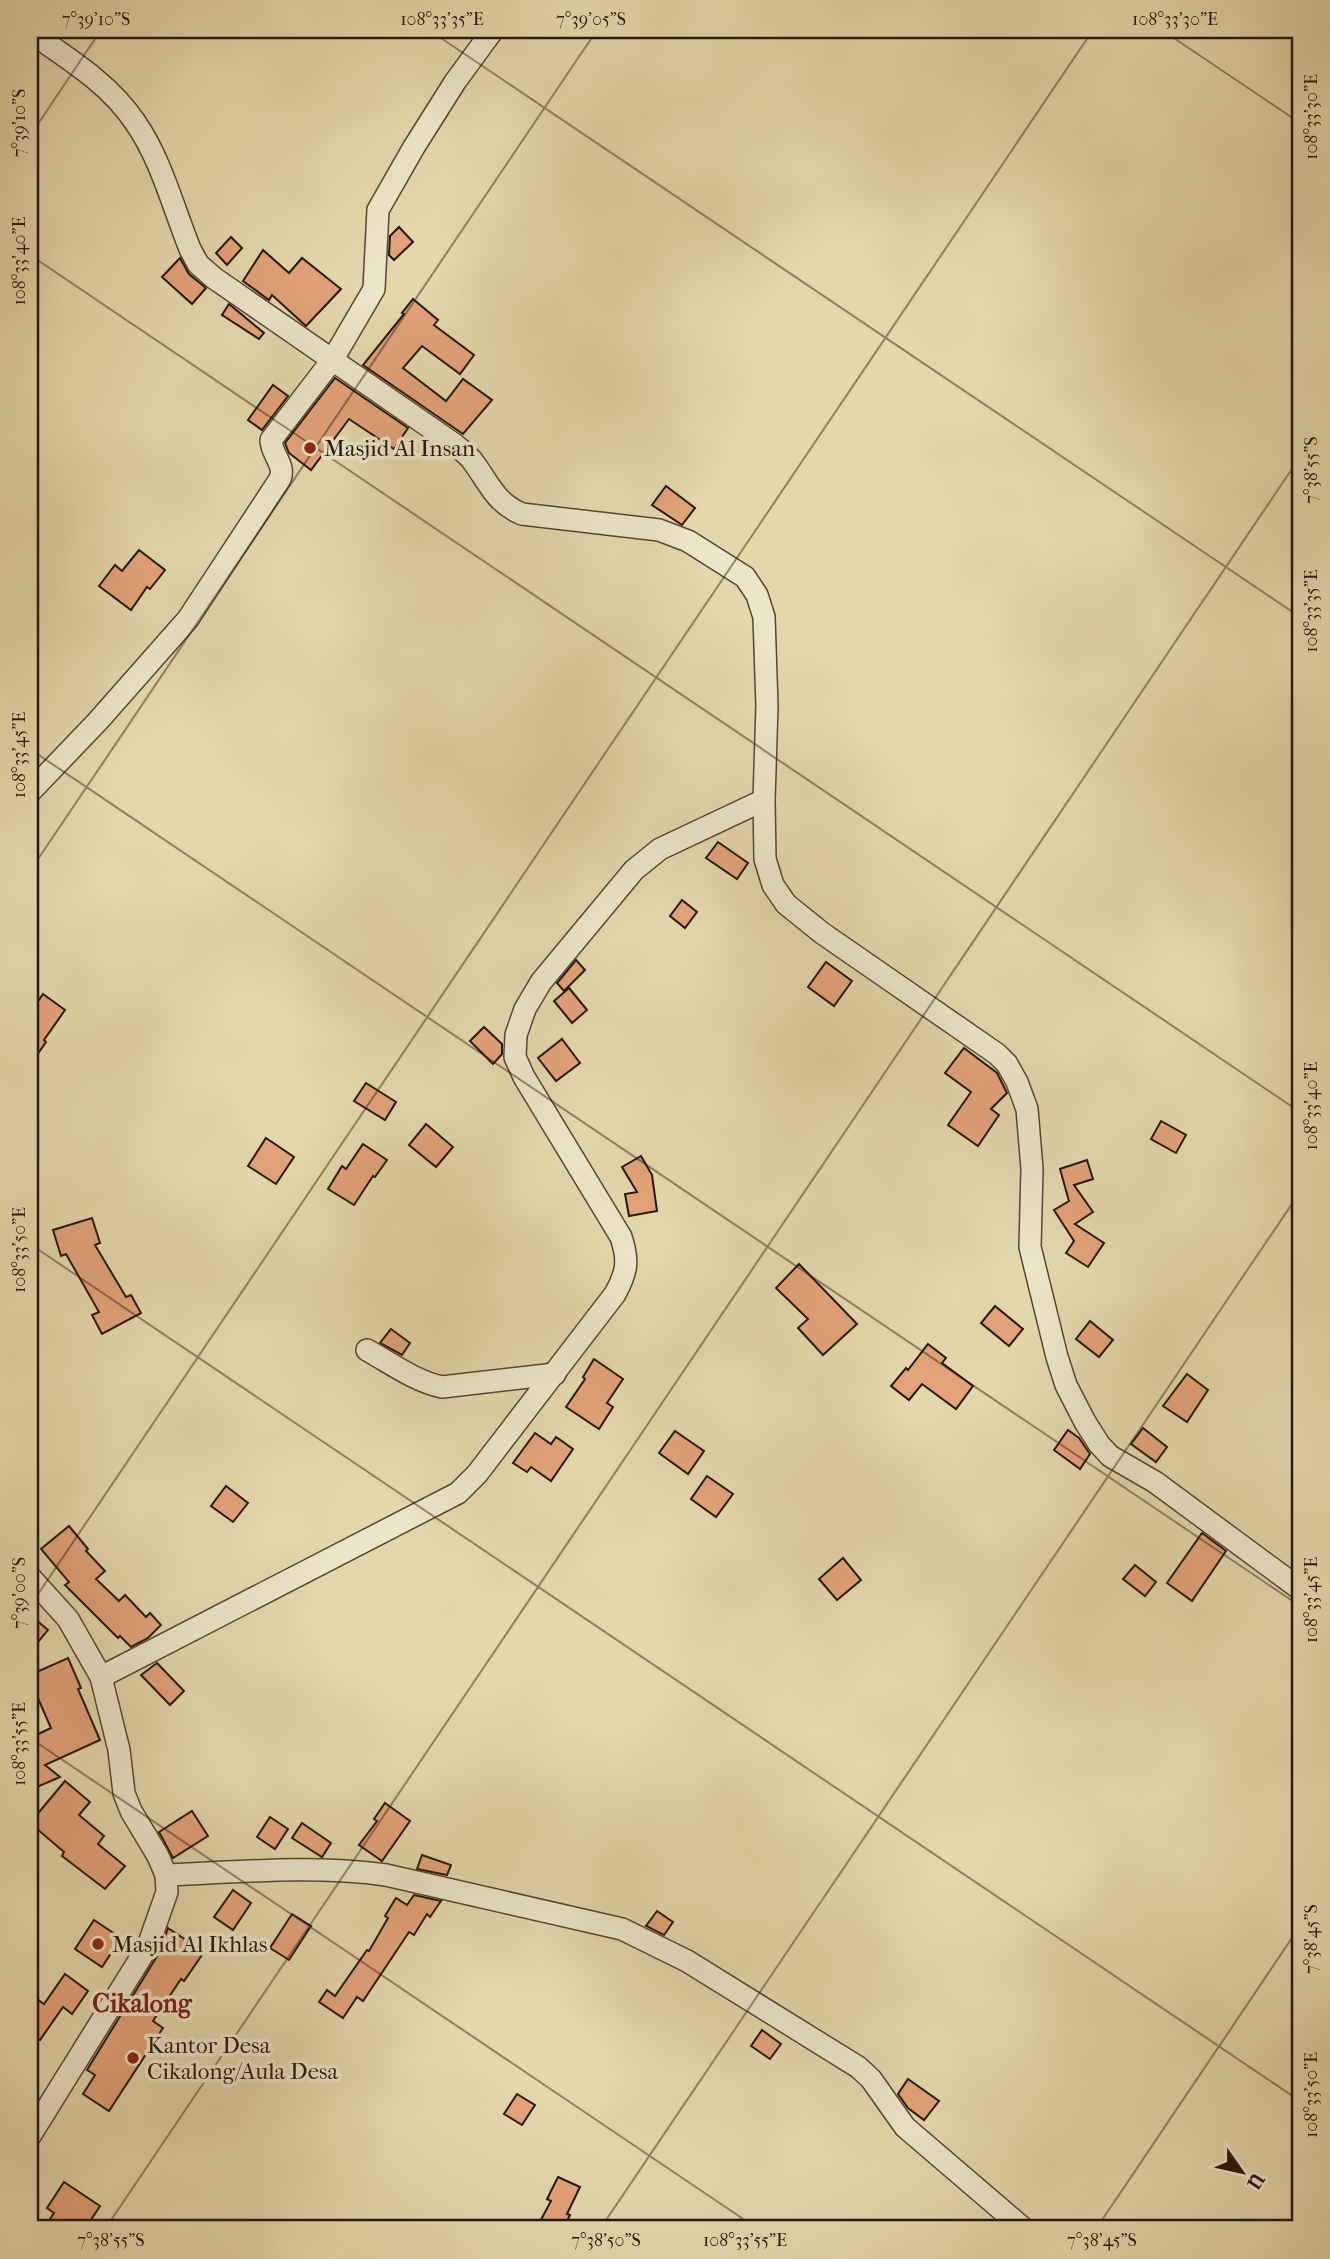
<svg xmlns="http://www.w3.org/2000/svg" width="1330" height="2259" font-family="'IM FELL French Canon',serif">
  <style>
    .building { fill: #e3a27a; stroke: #25160d; stroke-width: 2 }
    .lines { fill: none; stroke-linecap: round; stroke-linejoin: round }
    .minor-casing { stroke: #554635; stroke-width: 24 }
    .minor { stroke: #ede5c9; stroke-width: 21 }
    .ticks { fill: none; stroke: #25160d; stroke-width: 2; stroke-opacity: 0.45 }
    .poi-dot { fill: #8f2418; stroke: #ede5c9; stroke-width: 2.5 }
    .labels { text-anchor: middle; stroke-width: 7; stroke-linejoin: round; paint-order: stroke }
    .poi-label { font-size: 23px; fill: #25160d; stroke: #ede5c9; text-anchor: start }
    .quarter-label { font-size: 26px; font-weight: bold; fill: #7a1f14; stroke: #ede5c9 }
    .neatline { fill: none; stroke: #25160d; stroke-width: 2.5 }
    .ticks-label { font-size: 18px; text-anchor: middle; fill: #25160d }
  </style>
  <rect width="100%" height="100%" fill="#e4d7ac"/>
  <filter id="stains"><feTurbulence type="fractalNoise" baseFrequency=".00286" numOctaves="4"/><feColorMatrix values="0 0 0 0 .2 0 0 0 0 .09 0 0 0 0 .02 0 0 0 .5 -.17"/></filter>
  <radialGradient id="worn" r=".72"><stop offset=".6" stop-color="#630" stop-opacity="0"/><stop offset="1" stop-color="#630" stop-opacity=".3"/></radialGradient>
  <g class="building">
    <polygon points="399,227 413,242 394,260 389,255 390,236"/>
    <polygon points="231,237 242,248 227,265 216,253"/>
    <polygon points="263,250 289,273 302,258 341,289 306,326 272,295 269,300 243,281"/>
    <polygon points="180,258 189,274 206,288 192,304 162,277"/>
    <polygon points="413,299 438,320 434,325 474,355 460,374 422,346 403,368 446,401 463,379 492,400 463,434 363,365 404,314 402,313"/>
    <polygon points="229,304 264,333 259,339 222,315"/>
    <polygon points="335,378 408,428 394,449 349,419 311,470 289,453 285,443"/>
    <polygon points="273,385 288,396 262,430 248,420"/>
    <polygon points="666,486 695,508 682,525 652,505"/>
    <polygon points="139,550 165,570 150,589 147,587 131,610 99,586 115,565 122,571"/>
    <polygon points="718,842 748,863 737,879 706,858"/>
    <polygon points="682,900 697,912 685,928 670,916"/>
    <polygon points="576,960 585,970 564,991 557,983"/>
    <polygon points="826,962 852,981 834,1006 808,987"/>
    <polygon points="569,988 587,1010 572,1023 554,1001"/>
    <polygon points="43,994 65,1010 44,1040 46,1042 30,1065 30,1013"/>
    <polygon points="484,1027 502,1044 502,1054 493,1064 470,1041"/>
    <polygon points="562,1039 580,1063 556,1081 538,1058"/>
    <polygon points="964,1048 997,1073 1007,1093 991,1109 999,1115 978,1146 948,1125 971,1092 945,1073"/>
    <polygon points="366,1083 396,1102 385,1120 354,1101"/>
    <polygon points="1161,1121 1186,1135 1176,1153 1151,1139"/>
    <polygon points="426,1124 453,1147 436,1167 409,1145"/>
    <polygon points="266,1138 294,1157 276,1184 248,1166"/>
    <polygon points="363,1144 387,1160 375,1177 373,1176 354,1205 328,1189 342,1166 346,1169"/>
    <polygon points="641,1156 652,1175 657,1211 629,1216 625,1194 637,1192 622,1167"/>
    <polygon points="1087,1160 1093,1179 1074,1185 1093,1212 1075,1224 1104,1243 1088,1267 1066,1253 1074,1241 1054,1210 1069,1201 1060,1169"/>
    <polygon points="92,1218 100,1243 95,1245 126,1297 131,1295 141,1313 102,1334 92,1315 99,1312 66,1254 61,1256 53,1230"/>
    <polygon points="799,1264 857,1324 823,1355 798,1328 808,1319 776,1288"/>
    <polygon points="995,1306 1023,1329 1009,1346 981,1323"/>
    <polygon points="1090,1321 1113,1340 1099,1357 1076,1339"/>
    <polygon points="391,1329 410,1343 402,1355 380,1343"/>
    <polygon points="928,1344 946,1358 942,1363 973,1386 956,1409 922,1384 909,1400 891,1386 906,1368 908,1370"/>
    <polygon points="594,1359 623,1379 607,1403 613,1407 599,1429 566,1407 585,1379 583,1377"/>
    <polygon points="1187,1374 1208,1390 1187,1422 1163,1406"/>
    <polygon points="1143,1428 1167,1447 1156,1462 1131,1444"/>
    <polygon points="1068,1430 1079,1438 1090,1454 1080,1469 1054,1450"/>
    <polygon points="675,1431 704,1451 688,1474 659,1453"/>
    <polygon points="535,1433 551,1444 556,1437 573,1449 551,1481 531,1467 527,1472 513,1463"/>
    <polygon points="707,1476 733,1494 716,1517 691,1499"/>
    <polygon points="226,1486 248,1503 233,1522 211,1506"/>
    <polygon points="69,1526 88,1549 86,1551 105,1571 96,1579 119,1601 125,1595 146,1617 150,1613 161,1625 148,1638 131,1647 120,1636 118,1638 65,1585 69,1582 41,1549"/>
    <polygon points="1202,1533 1226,1551 1192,1601 1167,1583"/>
    <polygon points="843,1558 861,1580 837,1600 819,1579"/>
    <polygon points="1135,1565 1156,1582 1145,1596 1123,1579"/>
    <polygon points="30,1615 48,1630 30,1652"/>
    <polygon points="68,1658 81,1688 78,1689 100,1740 45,1765 60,1777 30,1790 30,1738 51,1728 30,1680 30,1675"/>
    <polygon points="157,1663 184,1691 170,1705 141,1675"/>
    <polygon points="65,1781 90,1802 79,1815 104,1836 98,1844 125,1866 105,1889 62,1856 64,1852 30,1823"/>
    <polygon points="385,1803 410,1821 382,1861 359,1845 377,1821 374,1819"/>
    <polygon points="192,1811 208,1836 173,1858 159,1832"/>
    <polygon points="270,1817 288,1829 275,1849 257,1837"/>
    <polygon points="302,1823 331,1843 322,1857 292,1838"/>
    <polygon points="422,1855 451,1865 447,1875 417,1869"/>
    <polygon points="233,1890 251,1903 233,1930 214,1917"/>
    <polygon points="414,1895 441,1901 430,1917 427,1914 414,1935 409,1932 363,2001 357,1997 343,2018 319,2002 327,1990 335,1996 367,1950 369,1951 388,1918 385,1916 396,1898 407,1905"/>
    <polygon points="657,1911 673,1922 664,1935 646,1926"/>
    <polygon points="292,1914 311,1926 289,1960 270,1948"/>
    <polygon points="94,1920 121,1938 102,1967 75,1949"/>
    <polygon points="168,1928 204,1952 184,1981 181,1979 153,2021 163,2028 109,2111 83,2094 95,2075 87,2070 159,1953"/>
    <polygon points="65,1974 88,1991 72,2014 63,2007 40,2040 30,2033 30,1994 44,2004"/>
    <polygon points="762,2030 781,2044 770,2059 751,2046"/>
    <polygon points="908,2079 939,2101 924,2120 908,2108 898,2094"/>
    <polygon points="517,2094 535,2105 522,2125 504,2114"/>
    <polygon points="558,2177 580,2187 567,2214 570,2215 563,2229 536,2229 551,2201 547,2199"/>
    <polygon points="64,2182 100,2206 85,2229 43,2229 54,2213 47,2208"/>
  </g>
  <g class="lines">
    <g class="minor-casing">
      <g id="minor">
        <path d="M30,32C67,58 109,83 135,122C161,159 173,207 190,249L198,264L214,278L454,444C461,450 469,455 474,463C490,485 496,503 522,514L659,530L688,541L745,577L757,595L764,617L767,706L764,800L765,859L773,885L786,904L822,933L997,1054L1007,1064L1017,1082L1027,1109L1032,1169L1030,1247L1057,1357L1066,1385L1085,1422L1099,1444L1110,1456L1155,1482L1300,1589"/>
        <path d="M30,792L98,721L188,619L280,479C286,465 271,454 271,440L333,359L374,289L378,210L414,147L455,82L493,30"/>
        <path d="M367,1350C392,1364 415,1381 442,1387L555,1374"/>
        <polyline points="30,1577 68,1619 101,1677 119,1750 124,1793 131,1811 158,1856 166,1875 167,1892 148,1946 30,2136"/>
        <path d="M101,1677L458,1493L477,1474L615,1294C627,1272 629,1261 621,1237L524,1077L515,1057L516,1035L525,1009L541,982L634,870L660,849L764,800"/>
        <path d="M166,1875C239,1872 313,1865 386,1875L622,1929L687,1961L858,2067L871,2079L905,2127L1024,2229"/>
      </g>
    </g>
    <use href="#minor" class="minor"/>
  </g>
  <path class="ticks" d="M429,30L1300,617M1162,30L1300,123M30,136L101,30M30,255L1300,1112M30,749L1300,1606M30,871L597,30M30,1244L1300,2101M30,1606L1093,30M30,1738L758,2229M105,2229L1300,457M600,2229L1300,1192M1096,2229L1300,1926"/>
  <g class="poi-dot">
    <circle cx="310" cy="448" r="7"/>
    <circle cx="98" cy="1944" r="7"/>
    <circle cx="133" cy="2058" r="7"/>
  </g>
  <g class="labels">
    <g class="poi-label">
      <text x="324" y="456">Masjid Al Insan</text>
      <text x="112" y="1952">Masjid Al Ikhlas</text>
      <text x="147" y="2053">Kantor Desa<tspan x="147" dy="26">Cikalong/Aula Desa</tspan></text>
    </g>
    <g class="quarter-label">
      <text x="142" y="2012">Cikalong</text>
    </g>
  </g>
  <rect width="1330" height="2259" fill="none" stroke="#e4d7ac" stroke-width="77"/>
  <g transform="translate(1242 2172) rotate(124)" stroke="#ede5c9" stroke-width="5" paint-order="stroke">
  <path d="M0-5L12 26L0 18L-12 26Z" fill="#25160d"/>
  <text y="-10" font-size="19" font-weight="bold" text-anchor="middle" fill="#25160d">U</text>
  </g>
  <rect x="38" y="38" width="1254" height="2182" class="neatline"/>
  <g class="ticks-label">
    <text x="96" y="25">7°39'10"S</text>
    <text x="442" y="25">108°33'35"E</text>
    <text x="591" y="25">7°39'05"S</text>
    <text x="1175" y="25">108°33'30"E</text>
    <text transform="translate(1311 117) rotate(-90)" y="6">108°33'30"E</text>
    <text transform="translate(19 123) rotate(-90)" y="6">7°39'10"S</text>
    <text transform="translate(19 261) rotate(-90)" y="6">108°33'40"E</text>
    <text transform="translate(1311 470) rotate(-90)" y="6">7°38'55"S</text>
    <text transform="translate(1311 611) rotate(-90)" y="6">108°33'35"E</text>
    <text transform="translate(19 755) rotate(-90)" y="6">108°33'45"E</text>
    <text transform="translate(1311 1106) rotate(-90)" y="6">108°33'40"E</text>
    <text transform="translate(19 1250) rotate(-90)" y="6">108°33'50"E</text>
    <text transform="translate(19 1593) rotate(-90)" y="6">7°39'00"S</text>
    <text transform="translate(1311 1600) rotate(-90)" y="6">108°33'45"E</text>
    <text transform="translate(19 1744) rotate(-90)" y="6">108°33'55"E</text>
    <text transform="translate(1311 1939) rotate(-90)" y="6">7°38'45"S</text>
    <text transform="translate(1311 2095) rotate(-90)" y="6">108°33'50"E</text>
    <text x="111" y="2246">7°38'55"S</text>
    <text x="606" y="2246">7°38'50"S</text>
    <text x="745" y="2246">108°33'55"E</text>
    <text x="1102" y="2246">7°38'45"S</text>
  </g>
  <rect width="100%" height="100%" filter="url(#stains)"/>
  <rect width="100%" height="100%" fill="url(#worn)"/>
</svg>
